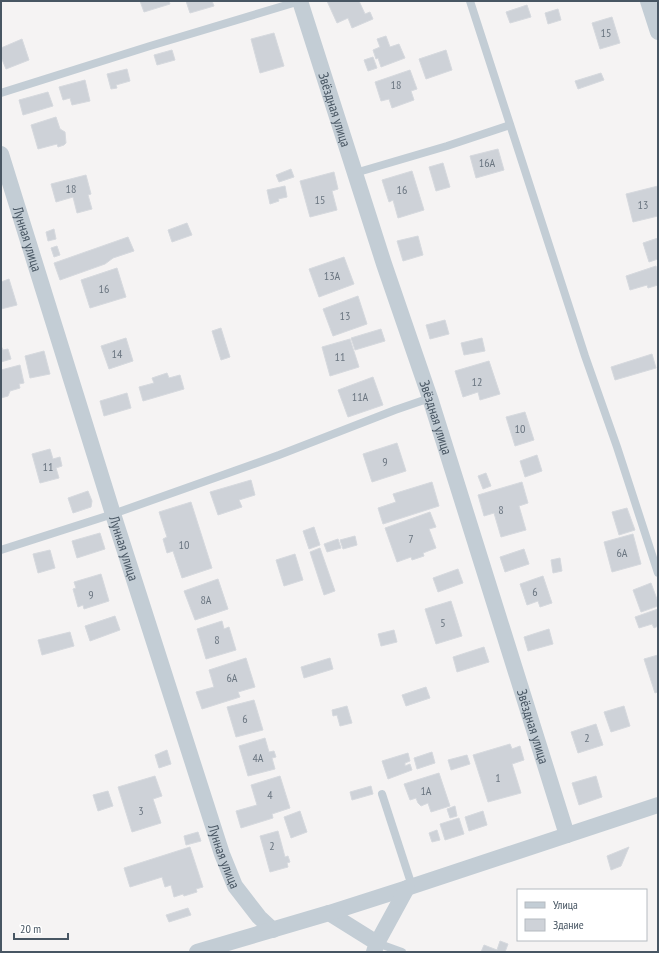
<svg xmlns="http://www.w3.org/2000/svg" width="659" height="953" font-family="'PT Sans Narrow',sans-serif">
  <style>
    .building { fill: #ced2d8; stroke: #d6d9de }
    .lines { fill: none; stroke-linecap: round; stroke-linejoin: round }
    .lane { stroke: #c3cdd5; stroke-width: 8 }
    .street { stroke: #c3cdd5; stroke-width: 16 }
    .labels { text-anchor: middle; stroke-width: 3; stroke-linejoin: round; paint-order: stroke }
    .number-label { font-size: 12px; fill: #6a7580 }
    .street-label { font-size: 14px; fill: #485663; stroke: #fff }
  </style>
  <rect width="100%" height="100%" fill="#f5f3f3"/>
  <g class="building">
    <polygon points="140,1 169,1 170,4 144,12"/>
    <polygon points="186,1 212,1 214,6 190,13"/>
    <polygon points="327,1 359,1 365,14 370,12 373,19 352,28 348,18 337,23"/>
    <polygon points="527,5 531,17 510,23 506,12"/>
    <polygon points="558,9 561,20 548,24 545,13"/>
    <polygon points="612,17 620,43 600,49 592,23"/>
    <polygon points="274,33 284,66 260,73 251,39"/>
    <polygon points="386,36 390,47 399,44 405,58 381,67 378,58 376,59 373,50 380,47 377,39"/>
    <polygon points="22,39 29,60 6,69 1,57 1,48"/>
    <polygon points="172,50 175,60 157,65 154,55"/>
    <polygon points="446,50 452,70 426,79 419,59"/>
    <polygon points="373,57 377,68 368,71 364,60"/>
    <polygon points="127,69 130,81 116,85 117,88 111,89 107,74"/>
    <polygon points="410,70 417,89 411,91 414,100 392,108 389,99 381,101 375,82"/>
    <polygon points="601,73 604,80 578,89 575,81"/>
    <polygon points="85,80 90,101 72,105 70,98 63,100 59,87"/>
    <polygon points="48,92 53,106 23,115 19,100"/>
    <polygon points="56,117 60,129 65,132 66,143 64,145 58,147 57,144 38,149 31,125"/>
    <polygon points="498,149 504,170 476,178 470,156"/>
    <polygon points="443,163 450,187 436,191 429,167"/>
    <polygon points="291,169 294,177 279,182 276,175"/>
    <polygon points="412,171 424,210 398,218 393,200 389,202 382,180"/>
    <polygon points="334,172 338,189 332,191 337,210 310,217 300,181"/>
    <polygon points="86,175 91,194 88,195 92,209 77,213 73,197 56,202 51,184"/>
    <polygon points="285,186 287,197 278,199 279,201 270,204 267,190"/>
    <polygon points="658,186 658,216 633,222 626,194"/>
    <polygon points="187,223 192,235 172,242 168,230"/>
    <polygon points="54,229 56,239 48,241 46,232"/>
    <polygon points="418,236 423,255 403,261 397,241"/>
    <polygon points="128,237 134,251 113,258 105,264 60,280 54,263"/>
    <polygon points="658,238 658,259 649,262 643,243"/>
    <polygon points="57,246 60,255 54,257 51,248"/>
    <polygon points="344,257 354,284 319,297 309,269"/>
    <polygon points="656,266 658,274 658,285 648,288 647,285 630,290 626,276"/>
    <polygon points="117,268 126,297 90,308 81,280"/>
    <polygon points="9,279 17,305 1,309 1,282"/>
    <polygon points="358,296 367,324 333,336 323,309"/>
    <polygon points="445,320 449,334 430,339 426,325"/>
    <polygon points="221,328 230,357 221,360 212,331"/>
    <polygon points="381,329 385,341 355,350 351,338"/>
    <polygon points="126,338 133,361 109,369 101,346"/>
    <polygon points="482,338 485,351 464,355 461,343"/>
    <polygon points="350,339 359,367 330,376 322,347"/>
    <polygon points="1,346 3,350 8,349 11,359 1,362"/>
    <polygon points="44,351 50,374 30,378 25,356"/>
    <polygon points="652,354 656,368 615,380 611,367"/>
    <polygon points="489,361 500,394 480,400 478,392 463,397 455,371"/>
    <polygon points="20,365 24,383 19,384 20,388 10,391 8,396 1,398 1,370"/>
    <polygon points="167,373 169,378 180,375 184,389 143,401 139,387 154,383 152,378"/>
    <polygon points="373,377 383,405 348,417 338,390"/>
    <polygon points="127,393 131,408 104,416 100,401"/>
    <polygon points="525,412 534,440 515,446 506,417"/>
    <polygon points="397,443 406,471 372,482 363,454"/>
    <polygon points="50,449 53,459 60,457 62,466 56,468 59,478 40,483 32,454"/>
    <polygon points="537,455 542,471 525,477 520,461"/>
    <polygon points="486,473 491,486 483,489 478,476"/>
    <polygon points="251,480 255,495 239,500 242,507 218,515 210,492"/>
    <polygon points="432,482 439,506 383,524 378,508 396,502 393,494"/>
    <polygon points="522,482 528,503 519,506 526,530 501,537 494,513 484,516 478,495"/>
    <polygon points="88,491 92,501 91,507 73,513 68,498"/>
    <polygon points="191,502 212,568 182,578 173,551 167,553 163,539 167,537 159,512"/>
    <polygon points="627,508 635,530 619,535 612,512"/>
    <polygon points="430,512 436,527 429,529 436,548 423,553 424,556 412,560 411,557 397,562 385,528"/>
    <polygon points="314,527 320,545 309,549 303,531"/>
    <polygon points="100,533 105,549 77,558 72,541"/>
    <polygon points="633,534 641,564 612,572 604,542"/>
    <polygon points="355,536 357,545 343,549 340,540"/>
    <polygon points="338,539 341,548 327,552 324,544"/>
    <polygon points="320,548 335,591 324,595 310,552"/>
    <polygon points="524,549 529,564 505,572 500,557"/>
    <polygon points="50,550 55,568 38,573 33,554"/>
    <polygon points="295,554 303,580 284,586 276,560"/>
    <polygon points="560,558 562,571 553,573 551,560"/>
    <polygon points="458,569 463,583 438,592 433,578"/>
    <polygon points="101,574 109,601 84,609 83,605 78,607 73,589 76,588 74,582"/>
    <polygon points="543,576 552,603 540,607 538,601 527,605 520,584"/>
    <polygon points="218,579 228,609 195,620 184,591"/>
    <polygon points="651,583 658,602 658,606 641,612 633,590"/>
    <polygon points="451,601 462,636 436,644 425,609"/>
    <polygon points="658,609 658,626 654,628 652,624 639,628 635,617"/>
    <polygon points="115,616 120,630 90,641 85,626"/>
    <polygon points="222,621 224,629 229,627 236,650 206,659 197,629"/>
    <polygon points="549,629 553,644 528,651 524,637"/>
    <polygon points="394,630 397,642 381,646 378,634"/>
    <polygon points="70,632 74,646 42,655 38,640"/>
    <polygon points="484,647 489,662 457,672 453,657"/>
    <polygon points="658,655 658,692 655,693 644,659"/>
    <polygon points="246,658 255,687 238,692 240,697 202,709 196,692 214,687 209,670"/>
    <polygon points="330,658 333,669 304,678 301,667"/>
    <polygon points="426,687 430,698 406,706 402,695"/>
    <polygon points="254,700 263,730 236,737 227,707"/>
    <polygon points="347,706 352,723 340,726 337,715 333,716 332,710"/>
    <polygon points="624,706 630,726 611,732 604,712"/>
    <polygon points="596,724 603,745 578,753 571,732"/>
    <polygon points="265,738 269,752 274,751 276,757 272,758 275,769 248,776 239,746"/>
    <polygon points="510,744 512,749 520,746 524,760 512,764 521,793 488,802 473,755"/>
    <polygon points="167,750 171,764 159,768 155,755"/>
    <polygon points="432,752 435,763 417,769 414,758"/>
    <polygon points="408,753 410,761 405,763 405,766 410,764 412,770 388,779 382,761"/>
    <polygon points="467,755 470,764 451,770 448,760"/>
    <polygon points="439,773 450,806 431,812 428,803 421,806 418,803 416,798 410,800 404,784"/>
    <polygon points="155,776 162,796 153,799 161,823 132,832 118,787"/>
    <polygon points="280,776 290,808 272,814 273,818 241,828 236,811 257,805 251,785"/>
    <polygon points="596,776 602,797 579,805 572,783"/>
    <polygon points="371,786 373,794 352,800 350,792"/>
    <polygon points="108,791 113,806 98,811 93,795"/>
    <polygon points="455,806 457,816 450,818 447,809"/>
    <polygon points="300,811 307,832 291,838 284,817"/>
    <polygon points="483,811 487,825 469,831 465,817"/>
    <polygon points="459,818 464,834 445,840 440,824"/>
    <polygon points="437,830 440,840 432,842 429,833"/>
    <polygon points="278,831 285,857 288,856 290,862 287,863 288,867 270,872 260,836"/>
    <polygon points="198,832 201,841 186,845 184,836"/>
    <polygon points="190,847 203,887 196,889 197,892 184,896 183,894 174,897 171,885 165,887 162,877 130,887 124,868"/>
    <polygon points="629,847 621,866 611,870 607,856"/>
    <polygon points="188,908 191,915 169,922 166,915"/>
    <polygon points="500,941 508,944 505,952 481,952 484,945 497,950"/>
  </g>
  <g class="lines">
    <g class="lane">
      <polyline points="470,1 585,356 617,447 658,573"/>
      <polyline points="1,93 150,46 300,1"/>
      <polyline points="355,173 447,146 510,125"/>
      <polyline points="1,550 113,514 279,455 395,410 430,398"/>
      <polyline points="382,794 412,886"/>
      <polyline points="377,943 402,952"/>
    </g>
    <g class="street">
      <path id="s1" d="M300,1L384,264L430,398L567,835"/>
      <polyline points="648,1 658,32"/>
      <path id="s2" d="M1,154L113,514L222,854L235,886L259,917L273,930"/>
      <polyline points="329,913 377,943"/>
      <polyline points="197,952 329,913 407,888 658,805"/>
      <polyline points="374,952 377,943 407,888"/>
    </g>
  </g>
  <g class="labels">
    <g class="number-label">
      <text x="606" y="37">15</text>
      <text x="396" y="89">18</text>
      <text x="487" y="167">16А</text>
      <text x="71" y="193">18</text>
      <text x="402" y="194">16</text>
      <text x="320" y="204">15</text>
      <text x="643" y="209">13</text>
      <text x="332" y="280">13А</text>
      <text x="104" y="293">16</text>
      <text x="345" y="320">13</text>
      <text x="117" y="358">14</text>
      <text x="340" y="361">11</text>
      <text x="477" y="386">12</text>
      <text x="360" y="401">11А</text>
      <text x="520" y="433">10</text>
      <text x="385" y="466">9</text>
      <text x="48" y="471">11</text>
      <text x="501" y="514">8</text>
      <text x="411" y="543">7</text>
      <text x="184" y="549">10</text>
      <text x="622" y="557">6А</text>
      <text x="535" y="596">6</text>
      <text x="91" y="599">9</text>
      <text x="206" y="604">8А</text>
      <text x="443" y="627">5</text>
      <text x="217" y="644">8</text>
      <text x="232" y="682">6А</text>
      <text x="245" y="723">6</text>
      <text x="587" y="742">2</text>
      <text x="258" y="762">4А</text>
      <text x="498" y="782">1</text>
      <text x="426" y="795">1А</text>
      <text x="270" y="799">4</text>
      <text x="141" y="815">3</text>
      <text x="272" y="850">2</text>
    </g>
    <g class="street-label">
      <text dy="5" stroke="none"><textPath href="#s1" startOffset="114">Звёздная улица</textPath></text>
      <text dy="5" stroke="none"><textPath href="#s2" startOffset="89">Лунная улица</textPath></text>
      <text dy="5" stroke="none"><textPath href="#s1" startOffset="438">Звёздная улица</textPath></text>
      <text dy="5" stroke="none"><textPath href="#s2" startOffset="413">Лунная улица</textPath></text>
      <text dy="5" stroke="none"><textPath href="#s1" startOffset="762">Звёздная улица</textPath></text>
      <text dy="5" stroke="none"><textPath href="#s2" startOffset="737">Лунная улица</textPath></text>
    </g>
  </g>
  <rect width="659" height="953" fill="none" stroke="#485663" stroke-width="4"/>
  <rect x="517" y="889" width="130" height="52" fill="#ffffff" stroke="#b6bbc1"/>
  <rect x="525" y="902" width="20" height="6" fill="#c3cdd5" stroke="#b6bbc1"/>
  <text x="553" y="909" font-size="12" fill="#485663">Улица</text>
  <rect x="525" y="919" width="20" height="12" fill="#ced2d8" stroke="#b6bbc1"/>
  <text x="553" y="929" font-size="12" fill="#485663">Здание</text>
  <path d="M14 933v6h54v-6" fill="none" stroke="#485663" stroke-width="2"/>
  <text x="20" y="933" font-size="12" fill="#485663" stroke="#ffffff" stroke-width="3" paint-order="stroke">20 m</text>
</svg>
